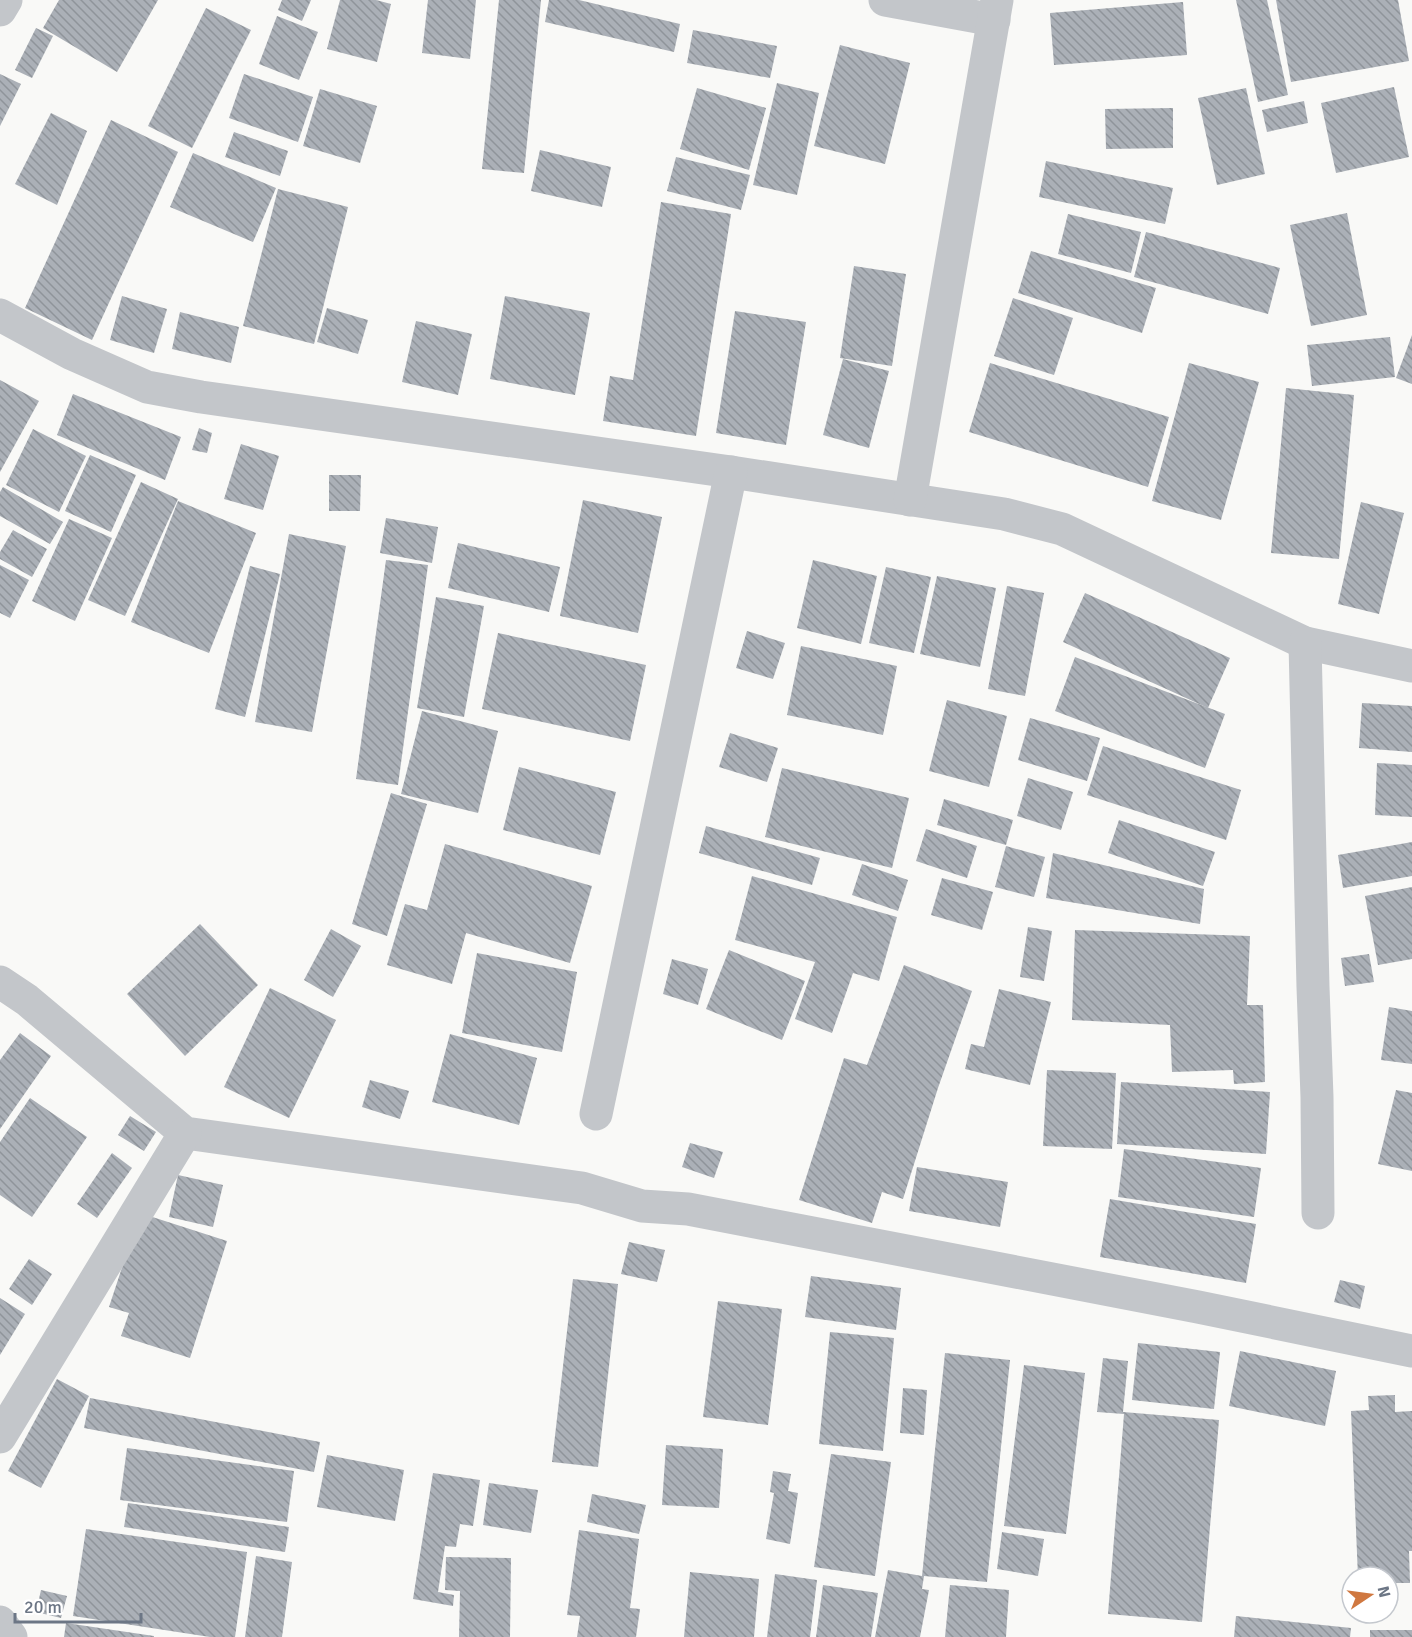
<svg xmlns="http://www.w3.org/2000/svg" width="1412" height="1637" font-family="Signika,sans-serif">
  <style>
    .building { fill: url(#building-back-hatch) }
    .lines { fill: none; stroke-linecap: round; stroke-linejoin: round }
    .minor { stroke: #c3c6ca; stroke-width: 33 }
  </style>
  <defs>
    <pattern id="building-back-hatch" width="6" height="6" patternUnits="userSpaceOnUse" patternTransform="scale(1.5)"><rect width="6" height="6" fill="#abb0b7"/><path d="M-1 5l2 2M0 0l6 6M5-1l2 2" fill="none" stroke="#8f949a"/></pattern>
  </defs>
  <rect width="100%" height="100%" fill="#f9f9f7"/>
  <g class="building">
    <polygon points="59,0 158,0 117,72 43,28"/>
    <polygon points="282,0 311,0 302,21 278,10"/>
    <polygon points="340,0 376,0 391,4 377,62 327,49"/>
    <polygon points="428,0 476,0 470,59 422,53"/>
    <polygon points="499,0 541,0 524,173 482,169"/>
    <polygon points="549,0 579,0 680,24 674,52 545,22"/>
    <polygon points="1236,0 1267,0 1288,95 1258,102"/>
    <polygon points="1276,0 1398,0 1409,61 1291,82"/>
    <polygon points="1183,2 1187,55 1054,65 1050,13"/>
    <polygon points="206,8 251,30 192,148 148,126"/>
    <polygon points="277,16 318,32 299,80 259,64"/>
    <polygon points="36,28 53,36 32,78 15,70"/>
    <polygon points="693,30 777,46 770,78 687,63"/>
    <polygon points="840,45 910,63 885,164 814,146"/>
    <polygon points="0,74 21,84 0,126"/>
    <polygon points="244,74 313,97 298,142 229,118"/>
    <polygon points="777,83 819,93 797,195 753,185"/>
    <polygon points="1394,87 1409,157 1336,173 1321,103"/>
    <polygon points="697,88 766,108 749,170 680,149"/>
    <polygon points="1246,88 1265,174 1217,185 1198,98"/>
    <polygon points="320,89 377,106 360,163 303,146"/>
    <polygon points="1304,101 1308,123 1267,132 1262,110"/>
    <polygon points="1173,108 1173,148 1106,149 1105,109"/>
    <polygon points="51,113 87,131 57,205 15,184"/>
    <polygon points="111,120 178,152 92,340 25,308"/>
    <polygon points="234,132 288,151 280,176 225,157"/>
    <polygon points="540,150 611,167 602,207 531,191"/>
    <polygon points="193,153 276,188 253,242 170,207"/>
    <polygon points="676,157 750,175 741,210 667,191"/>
    <polygon points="1046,161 1173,188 1165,224 1039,197"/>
    <polygon points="278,189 348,207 314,344 243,326"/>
    <polygon points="661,202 731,214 696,436 603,421 610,376 633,380"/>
    <polygon points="1347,213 1367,315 1311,326 1290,225"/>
    <polygon points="1068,214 1141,232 1131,273 1058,254"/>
    <polygon points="1146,232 1280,268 1268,314 1134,277"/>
    <polygon points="1031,251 1156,288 1142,333 1018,293"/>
    <polygon points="854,266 906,274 892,366 840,358"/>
    <polygon points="122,296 167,309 154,353 110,340"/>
    <polygon points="505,296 590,313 575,395 490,379"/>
    <polygon points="1013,298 1073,318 1054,375 994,356"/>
    <polygon points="327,308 368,320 358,354 317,342"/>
    <polygon points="735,311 806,322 786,445 716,433"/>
    <polygon points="180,312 239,327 231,363 172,349"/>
    <polygon points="416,321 472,334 458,395 402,382"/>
    <polygon points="1412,335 1412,384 1396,378"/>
    <polygon points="1390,337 1395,377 1312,386 1307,345"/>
    <polygon points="843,359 889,371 869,448 823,435"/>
    <polygon points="990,363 1169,417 1148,487 969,432"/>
    <polygon points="1189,363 1259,382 1221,520 1152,501"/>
    <polygon points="0,380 39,401 0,472"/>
    <polygon points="1286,388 1354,395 1339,559 1271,553"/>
    <polygon points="73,394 181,437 165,480 57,435"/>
    <polygon points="199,428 212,433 207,453 192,450"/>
    <polygon points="33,429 86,456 59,512 6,485"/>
    <polygon points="241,444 279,456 263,510 224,499"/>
    <polygon points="90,455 136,475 111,532 65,511"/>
    <polygon points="329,475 361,475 360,511 329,511"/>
    <polygon points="141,482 178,499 125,616 88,600"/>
    <polygon points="3,487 63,522 50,544 0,516 0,492"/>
    <polygon points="583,500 662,517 638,633 560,616"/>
    <polygon points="178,501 256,533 209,653 131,622"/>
    <polygon points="1361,502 1404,513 1379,614 1338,604"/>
    <polygon points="386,518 438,527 432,563 380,553"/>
    <polygon points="69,519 112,538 75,621 32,601"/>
    <polygon points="13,530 47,549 32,577 0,559 0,552"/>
    <polygon points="289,534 346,546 312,732 255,722"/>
    <polygon points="458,543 560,567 549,612 448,588"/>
    <polygon points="386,560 428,565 398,785 356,779"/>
    <polygon points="813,560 877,576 861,644 797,628"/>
    <polygon points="0,565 29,580 10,618 0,613"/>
    <polygon points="250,566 280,574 245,717 215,709"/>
    <polygon points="886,567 931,577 914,653 869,643"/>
    <polygon points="937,576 996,588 980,667 920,654"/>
    <polygon points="1007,586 1044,593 1025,696 988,689"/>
    <polygon points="1085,593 1230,658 1208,708 1063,642"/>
    <polygon points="436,597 484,606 464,717 417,708"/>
    <polygon points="747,631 785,643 773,679 736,668"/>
    <polygon points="498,633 646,665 630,741 482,709"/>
    <polygon points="801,646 897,666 883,735 787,715"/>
    <polygon points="1075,657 1225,714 1205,768 1055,711"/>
    <polygon points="947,700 1007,716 989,787 929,771"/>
    <polygon points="1362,703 1412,706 1412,752 1359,748"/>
    <polygon points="422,711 498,731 478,813 401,794"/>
    <polygon points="1030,718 1100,738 1087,781 1018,760"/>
    <polygon points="730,733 778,748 767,782 719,767"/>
    <polygon points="1103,746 1241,790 1226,840 1087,795"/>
    <polygon points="1377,763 1412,765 1412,817 1375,815"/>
    <polygon points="519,767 616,792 600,855 503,830"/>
    <polygon points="782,768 909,798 892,868 765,837"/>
    <polygon points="1028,778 1073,792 1061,830 1017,816"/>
    <polygon points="391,793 427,804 387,936 352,924"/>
    <polygon points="944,799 1013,820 1006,845 937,825"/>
    <polygon points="1119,820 1215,852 1203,886 1108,853"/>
    <polygon points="706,826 820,858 812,885 699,853"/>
    <polygon points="926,829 977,846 967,878 916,861"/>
    <polygon points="1412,842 1412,876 1343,888 1338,855"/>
    <polygon points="445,844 592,886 570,963 466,933 452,984 387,965 405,904 427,910"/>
    <polygon points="1006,846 1045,857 1034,897 995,887"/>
    <polygon points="1053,853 1204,889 1200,924 1046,898"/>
    <polygon points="862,864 908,880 898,911 852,895"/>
    <polygon points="752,876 897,917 879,981 853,973 832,1033 795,1019 815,962 735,940"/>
    <polygon points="942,878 993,892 982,930 931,915"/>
    <polygon points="1412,887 1412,959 1378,965 1365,896"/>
    <polygon points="200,924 258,985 185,1056 127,994"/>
    <polygon points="1028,927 1052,931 1044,981 1020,977"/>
    <polygon points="331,929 361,946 333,997 304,980"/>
    <polygon points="1075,930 1250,936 1247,1005 1263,1005 1265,1082 1234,1084 1233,1070 1172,1072 1170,1025 1072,1020"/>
    <polygon points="729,950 805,981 782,1040 706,1009"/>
    <polygon points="477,953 577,972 562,1052 462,1033"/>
    <polygon points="1369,954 1374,982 1345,986 1341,958"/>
    <polygon points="672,959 708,969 698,1005 663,994"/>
    <polygon points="904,965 972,991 938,1088 903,1199 882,1192 872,1223 799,1200 844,1058 867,1065"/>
    <polygon points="270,988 336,1020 289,1118 224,1087"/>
    <polygon points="999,989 1051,1002 1030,1085 965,1069 971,1044 984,1047"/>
    <polygon points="1389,1007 1412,1011 1412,1064 1381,1060"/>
    <polygon points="20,1033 51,1056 0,1129 0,1060"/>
    <polygon points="450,1034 537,1058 519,1125 432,1102"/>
    <polygon points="1047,1070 1116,1073 1112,1149 1043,1146"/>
    <polygon points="370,1080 409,1091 400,1119 362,1107"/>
    <polygon points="1121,1082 1270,1092 1266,1154 1117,1144"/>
    <polygon points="1396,1090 1412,1093 1412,1171 1378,1164"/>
    <polygon points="30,1098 87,1137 32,1217 0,1195 0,1142"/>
    <polygon points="130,1116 156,1132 144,1151 118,1135"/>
    <polygon points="690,1143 723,1152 714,1178 682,1167"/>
    <polygon points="1124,1149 1261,1168 1254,1217 1118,1197"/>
    <polygon points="112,1153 132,1168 97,1218 77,1204"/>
    <polygon points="917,1167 1008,1182 1000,1227 909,1211"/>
    <polygon points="178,1175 223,1185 213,1227 169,1217"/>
    <polygon points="1110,1199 1256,1224 1246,1283 1100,1257"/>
    <polygon points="140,1213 227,1241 190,1358 121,1336 129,1313 109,1307"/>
    <polygon points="629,1242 665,1250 657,1282 621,1274"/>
    <polygon points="29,1259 52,1274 32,1305 9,1289"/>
    <polygon points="811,1276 901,1288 896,1330 805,1317"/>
    <polygon points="573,1279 618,1284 598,1467 552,1462"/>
    <polygon points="1340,1280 1365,1286 1360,1309 1334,1302"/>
    <polygon points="0,1298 25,1314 0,1355"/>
    <polygon points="718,1301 782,1309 768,1425 703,1417"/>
    <polygon points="830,1332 894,1338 883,1451 819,1444"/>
    <polygon points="1138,1343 1220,1352 1214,1409 1132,1400"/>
    <polygon points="1240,1351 1336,1371 1325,1426 1229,1406"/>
    <polygon points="945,1353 1010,1360 987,1582 924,1576 922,1589 929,1590 920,1637 875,1637 888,1570 922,1576"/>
    <polygon points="1103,1358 1128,1361 1123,1412 1219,1420 1202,1622 1108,1614 1124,1414 1097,1412"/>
    <polygon points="1024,1365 1085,1373 1066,1534 1004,1526"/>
    <polygon points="57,1379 89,1396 41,1488 8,1471"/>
    <polygon points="903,1388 927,1390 924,1435 900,1433"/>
    <polygon points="1395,1395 1395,1412 1412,1411 1412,1551 1409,1551 1410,1583 1388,1583 1388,1577 1358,1577 1351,1411 1369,1410 1368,1396"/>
    <polygon points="90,1398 320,1442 314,1472 84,1428"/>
    <polygon points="666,1445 723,1449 719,1508 662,1505"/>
    <polygon points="127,1448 294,1471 287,1522 120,1500"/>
    <polygon points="831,1454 891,1462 875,1576 814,1567"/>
    <polygon points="327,1455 404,1470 395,1521 317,1507"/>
    <polygon points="773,1471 791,1474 788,1491 798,1493 790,1544 766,1539 774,1493 770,1492"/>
    <polygon points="433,1473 480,1480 473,1526 460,1524 456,1547 445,1546 438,1592 454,1595 453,1606 413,1599"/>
    <polygon points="489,1483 538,1490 531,1533 483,1525"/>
    <polygon points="592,1494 646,1505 639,1534 587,1522"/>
    <polygon points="128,1503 289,1527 285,1552 124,1527"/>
    <polygon points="86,1529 247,1552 235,1637 210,1637 73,1616"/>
    <polygon points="579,1530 639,1539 630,1608 640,1609 636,1637 577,1637 580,1616 567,1615"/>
    <polygon points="1002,1532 1044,1539 1038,1576 997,1569"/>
    <polygon points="256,1556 292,1562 282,1637 245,1637"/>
    <polygon points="446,1557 511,1558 510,1637 459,1637 460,1591 445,1590"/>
    <polygon points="690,1572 759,1579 754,1637 684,1637"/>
    <polygon points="775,1574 817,1580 810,1637 767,1637"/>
    <polygon points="823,1585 878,1593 871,1637 816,1637"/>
    <polygon points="950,1585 1009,1590 1006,1637 945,1637"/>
    <polygon points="41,1590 67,1596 61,1618 36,1612"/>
    <polygon points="1236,1616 1351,1628 1350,1637 1234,1637"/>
    <polygon points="66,1623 154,1636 154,1637 64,1637"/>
    <rect x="1370" y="1630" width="42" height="7"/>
  </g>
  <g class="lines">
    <g class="minor">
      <polyline points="885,0 994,20"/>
      <polyline points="0,10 6,0"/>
      <polyline points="0,315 72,354 147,387 201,397 731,472 1004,514 1062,529 1305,643 1412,666"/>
      <polyline points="910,500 997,0"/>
      <polyline points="1305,643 1313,987 1317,1097 1318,1213"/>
      <polyline points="0,982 27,1000 185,1133 582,1188 642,1206 688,1209 1198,1307 1412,1351"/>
      <polyline points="596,1114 731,472"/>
      <polyline points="0,1437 185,1133"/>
      <polyline points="0,1622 11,1637"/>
    </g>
  </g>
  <g transform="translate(1370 1595) rotate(77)"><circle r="28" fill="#ffffff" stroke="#c4c8ce" stroke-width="1.5"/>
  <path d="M0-4.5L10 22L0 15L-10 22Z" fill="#d07840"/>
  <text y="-9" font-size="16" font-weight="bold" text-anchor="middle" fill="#6c7685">N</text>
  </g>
  <path d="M15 1613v9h126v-9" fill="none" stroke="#6c7685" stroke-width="3"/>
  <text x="24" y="1613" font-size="18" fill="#6c7685" stroke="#ffffff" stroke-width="4.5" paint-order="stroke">20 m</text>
</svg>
